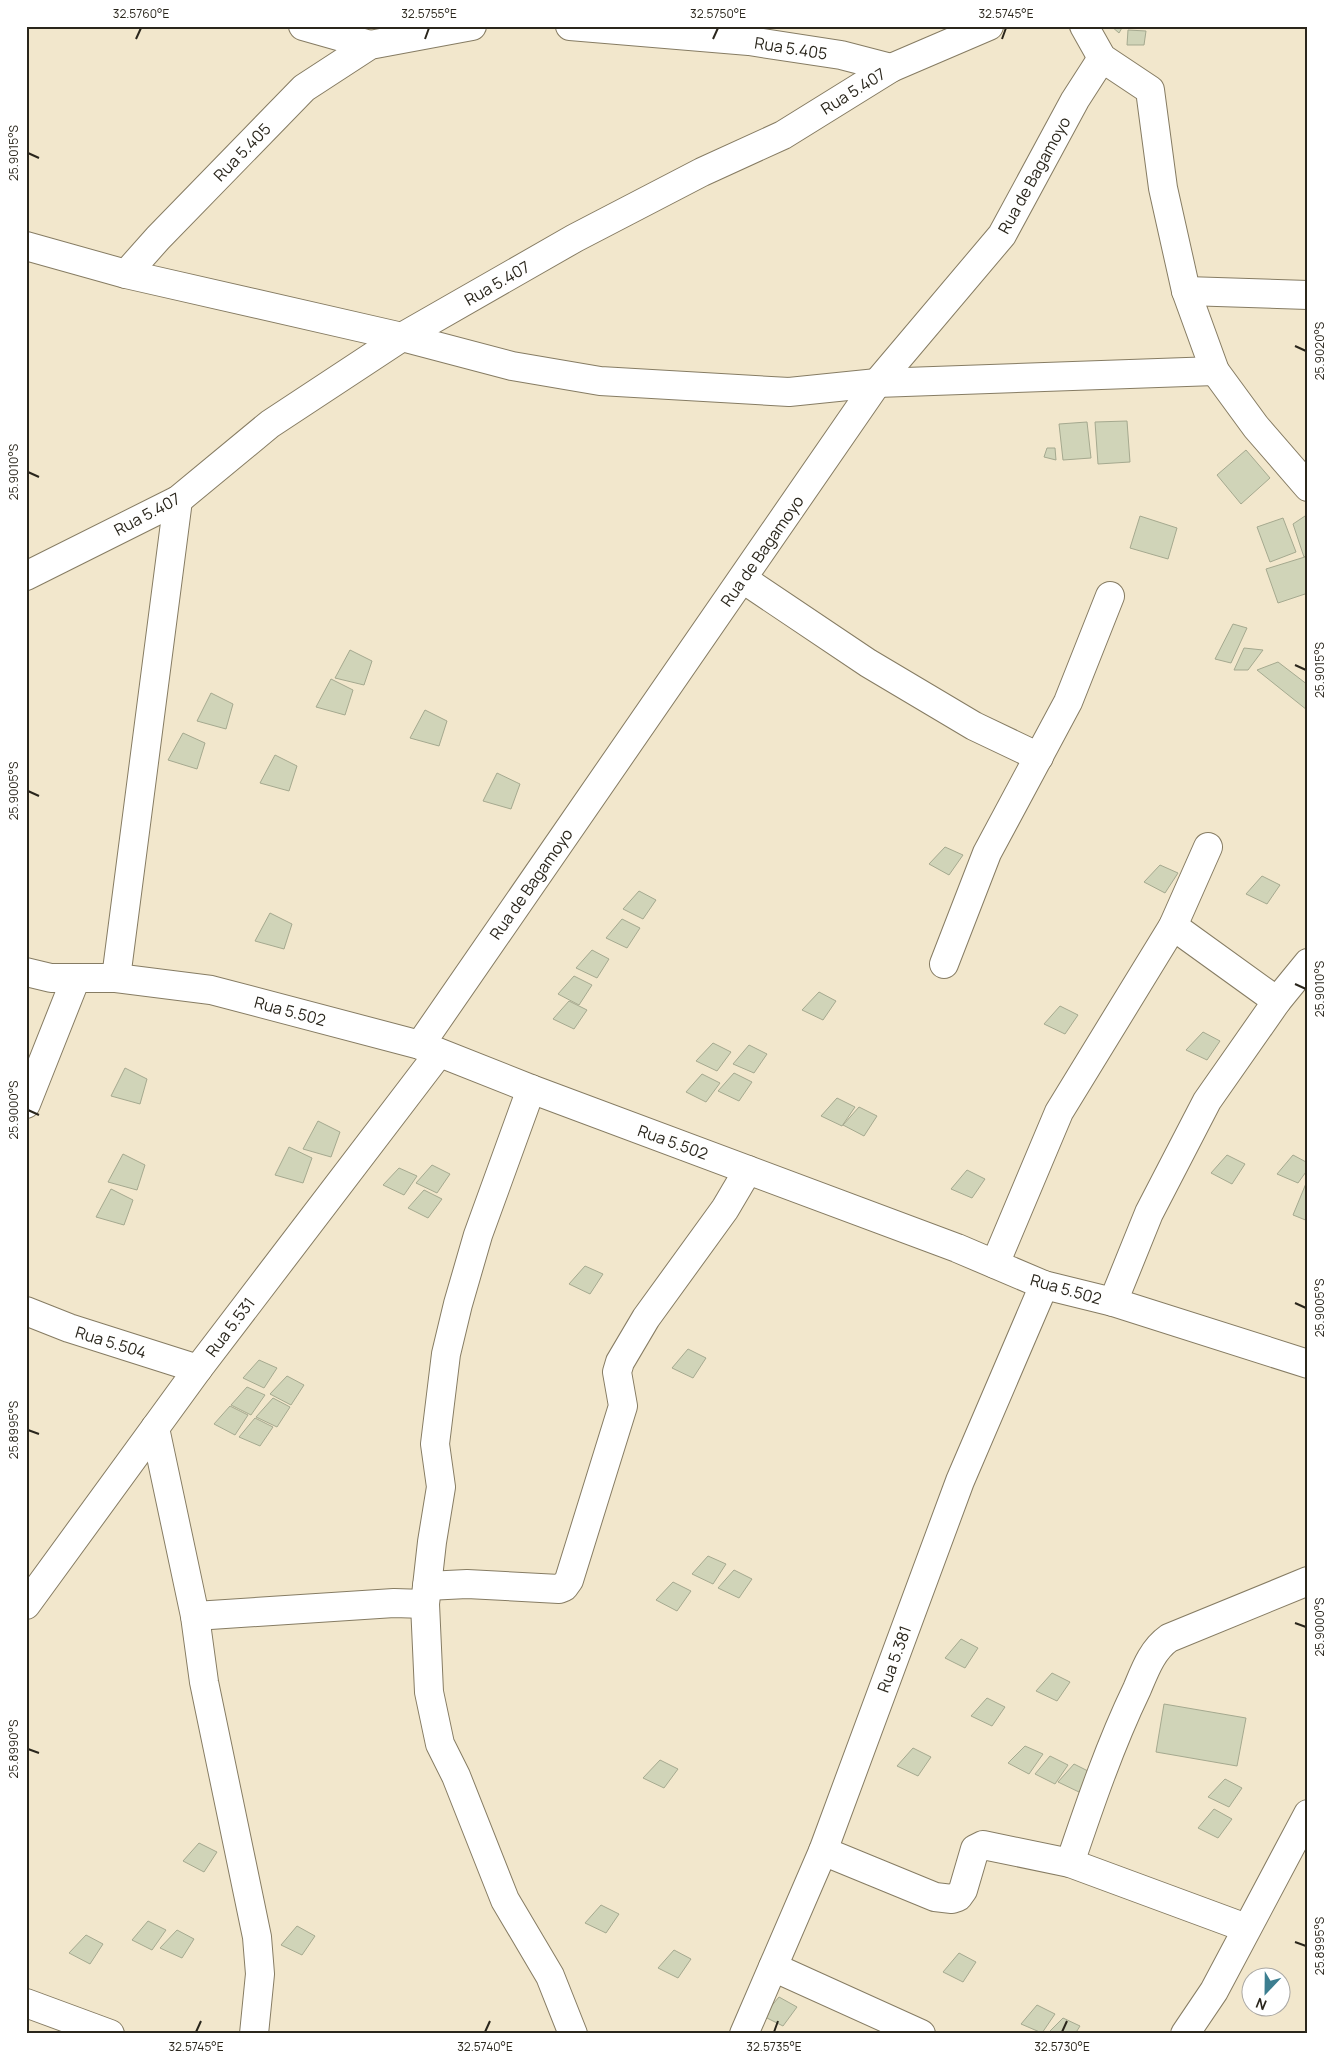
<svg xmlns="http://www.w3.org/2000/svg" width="1334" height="2060" font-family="Manrope,sans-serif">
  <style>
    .building { fill: #d0d4b8; stroke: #a5a98f }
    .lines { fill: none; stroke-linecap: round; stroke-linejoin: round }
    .minor-casing { stroke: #867c63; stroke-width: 30 }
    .minor { stroke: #fff; stroke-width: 28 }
    .ticks { fill: none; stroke: #2a261c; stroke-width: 2 }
    .labels { text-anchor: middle; stroke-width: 5; stroke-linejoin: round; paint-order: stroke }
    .street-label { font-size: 16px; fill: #2a261c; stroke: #fff }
    .neatline { fill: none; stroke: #2a261c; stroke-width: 2 }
    .ticks-label { font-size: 12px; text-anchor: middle; fill: #2a261c }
  </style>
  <rect width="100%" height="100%" fill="#f2e7cc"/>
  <g class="building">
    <polygon points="1111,26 1123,26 1119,33"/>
    <polygon points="1128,30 1146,31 1144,45 1127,45"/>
    <polygon points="1127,421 1130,462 1098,464 1095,422"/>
    <polygon points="1087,422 1091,458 1063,460 1059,424"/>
    <polygon points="1047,448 1055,448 1056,460 1044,457"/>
    <polygon points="1246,450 1270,478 1241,504 1217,475"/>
    <polygon points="1308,514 1308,553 1304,557 1293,524"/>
    <polygon points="1140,516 1177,528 1168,559 1130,548"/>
    <polygon points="1283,518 1296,552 1270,562 1257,527"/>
    <polygon points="1308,556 1308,593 1278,603 1266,569"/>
    <polygon points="1233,624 1247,628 1231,663 1215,659"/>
    <polygon points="1244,648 1263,650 1248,670 1234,670"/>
    <polygon points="350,650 372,661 364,685 335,678"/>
    <polygon points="1278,662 1308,685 1307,710 1257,670"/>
    <polygon points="331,679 353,690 345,715 316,707"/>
    <polygon points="211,693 233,704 226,729 197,721"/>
    <polygon points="425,710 447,721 439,746 410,738"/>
    <polygon points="183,733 205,743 197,769 168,760"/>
    <polygon points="275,755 297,766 289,791 260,783"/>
    <polygon points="497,773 520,784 511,809 483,801"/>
    <polygon points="945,847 963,855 949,875 929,864"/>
    <polygon points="1160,865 1178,873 1165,893 1144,882"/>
    <polygon points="1262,876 1280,885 1267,904 1246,894"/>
    <polygon points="639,891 656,900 643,919 623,909"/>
    <polygon points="270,913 292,924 284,949 255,941"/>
    <polygon points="622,919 640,928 627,948 606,938"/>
    <polygon points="592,950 609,959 597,978 576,968"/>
    <polygon points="574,976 592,985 579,1005 558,994"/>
    <polygon points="819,992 836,1001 823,1020 802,1010"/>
    <polygon points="569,1001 587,1010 574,1029 553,1019"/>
    <polygon points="1060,1006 1078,1015 1065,1034 1044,1024"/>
    <polygon points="1203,1032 1220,1041 1207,1060 1186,1050"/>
    <polygon points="713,1043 731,1052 717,1071 696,1061"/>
    <polygon points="749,1045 767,1054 754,1073 733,1064"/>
    <polygon points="125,1068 147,1079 140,1104 111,1096"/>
    <polygon points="734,1073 752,1082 739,1101 718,1091"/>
    <polygon points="702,1074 720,1083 706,1102 686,1092"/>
    <polygon points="837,1098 855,1107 842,1126 821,1116"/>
    <polygon points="859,1107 877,1116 864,1136 843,1125"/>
    <polygon points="318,1121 340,1132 331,1157 303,1149"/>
    <polygon points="289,1147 312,1158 303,1183 275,1175"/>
    <polygon points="123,1154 145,1165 137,1190 108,1182"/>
    <polygon points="1227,1155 1245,1164 1232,1184 1211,1173"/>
    <polygon points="1293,1155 1308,1163 1308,1169 1298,1183 1277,1174"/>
    <polygon points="432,1165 450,1174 437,1193 416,1183"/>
    <polygon points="399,1168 417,1176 404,1195 383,1185"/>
    <polygon points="967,1170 985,1179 972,1198 951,1189"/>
    <polygon points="1307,1181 1308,1182 1308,1221 1293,1215"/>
    <polygon points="111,1189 133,1200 124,1225 96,1217"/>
    <polygon points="424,1190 442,1199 428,1218 408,1208"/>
    <polygon points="585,1266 603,1274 590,1294 569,1284"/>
    <polygon points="688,1349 706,1358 693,1378 672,1368"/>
    <polygon points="259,1360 277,1368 264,1388 243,1378"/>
    <polygon points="287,1376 304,1385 291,1405 270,1394"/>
    <polygon points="247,1387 265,1395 251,1415 231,1405"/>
    <polygon points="273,1398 290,1407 277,1427 256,1417"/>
    <polygon points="230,1406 248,1415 235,1435 214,1424"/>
    <polygon points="255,1418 273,1427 260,1446 239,1437"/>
    <polygon points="708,1556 726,1564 713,1584 692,1574"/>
    <polygon points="734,1570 752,1579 739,1598 718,1588"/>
    <polygon points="673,1582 691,1591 677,1611 656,1600"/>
    <polygon points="961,1639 978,1648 965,1668 945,1658"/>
    <polygon points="1052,1673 1070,1682 1057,1701 1036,1691"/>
    <polygon points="987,1698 1005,1707 992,1726 971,1716"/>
    <polygon points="1164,1704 1246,1718 1237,1766 1156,1752"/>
    <polygon points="1025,1746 1043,1754 1029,1774 1008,1763"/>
    <polygon points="913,1748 931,1757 918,1776 897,1766"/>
    <polygon points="1050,1756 1068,1765 1055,1784 1035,1774"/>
    <polygon points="660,1760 678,1769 664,1788 643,1778"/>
    <polygon points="1074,1764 1092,1773 1079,1792 1058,1782"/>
    <polygon points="1225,1779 1242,1788 1229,1807 1208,1797"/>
    <polygon points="1214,1809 1232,1819 1218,1838 1198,1828"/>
    <polygon points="199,1843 217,1852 204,1872 183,1861"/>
    <polygon points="601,1905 619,1914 606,1933 585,1923"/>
    <polygon points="148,1921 166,1930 152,1950 132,1940"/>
    <polygon points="297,1926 315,1936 302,1955 281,1945"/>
    <polygon points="177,1930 194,1939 182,1958 160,1948"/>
    <polygon points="86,1935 103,1944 90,1964 69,1953"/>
    <polygon points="674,1950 691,1959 678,1978 658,1968"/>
    <polygon points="959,1953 976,1962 963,1982 943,1972"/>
    <polygon points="779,1997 797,2007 783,2026 763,2016"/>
    <polygon points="1037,2005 1055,2014 1042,2033 1021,2024"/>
    <polygon points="1063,2018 1080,2026 1075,2034 1047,2034"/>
  </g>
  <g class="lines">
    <g class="minor-casing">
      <g id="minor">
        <polyline points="303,26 370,45"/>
        <polyline points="570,26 749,41 841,55 891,68"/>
        <polyline points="1084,26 1102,58 1150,90 1163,188 1186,291 1215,371 1256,427 1308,487"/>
        <polyline points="26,246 126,274 158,238 304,88 370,45 472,26"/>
        <polyline points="126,274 402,337 512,366 600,381 789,392 877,383 1215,371"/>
        <polyline points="1186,291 1308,295"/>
        <polyline points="26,576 178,500 270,424 402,337 575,238 702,172 783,135 891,68 989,26"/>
        <polyline points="743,579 868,663 974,726 1039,757"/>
        <polyline points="1173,926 1277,1001"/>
        <polyline points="944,964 987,853 1068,702 1110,596"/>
        <polyline points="26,972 51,978 116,978 211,990 420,1045 531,1089 957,1248 1044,1285 1113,1302 1308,1364"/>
        <polyline points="116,978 178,500"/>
        <polyline points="420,1045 877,383 1002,235 1075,100 1102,58"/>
        <polyline points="531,1089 478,1235 458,1304 446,1354 435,1444 441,1487 432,1542 425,1604 429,1692 440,1744 456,1776 505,1900 550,1976 573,2034"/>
        <polyline points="26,1104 76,978"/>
        <polyline points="995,1264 1059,1112 1173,926 1208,847"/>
        <polyline points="1113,1302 1149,1213 1207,1101 1277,1001 1308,963"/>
        <polyline points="26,1311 69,1328 198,1369"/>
        <polyline points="155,1428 195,1616 204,1682 257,1937 260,1974 254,2034"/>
        <polyline points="427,1586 467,1584 559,1589 564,1587 569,1580 623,1406 617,1372 620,1362 646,1318 725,1209 748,1170"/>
        <polyline points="26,1605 198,1369 439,1053"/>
        <polyline points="195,1616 394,1603 425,1604"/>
        <polyline points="823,1851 935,1897 952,1899 958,1897 963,1890 975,1849 983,1845 1070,1863 1246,1928"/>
        <path d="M1070,1863C1090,1804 1110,1745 1137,1689C1145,1670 1152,1650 1169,1638L1308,1581"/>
        <polyline points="773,1967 921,2034"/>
        <polyline points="26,2003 110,2034"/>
        <polyline points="744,2034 823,1851 960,1481 1044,1285"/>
        <polyline points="1185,2034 1214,1991 1308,1814"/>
      </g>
    </g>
    <use href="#minor" class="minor"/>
  </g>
  <path class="ticks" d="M136,39L141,28M425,39L429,28M713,39L718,28M1002,39L1006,28M28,153L39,158M1295,346L1306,351M28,472L39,477M1295,665L1306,670M28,791L39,796M1295,984L1306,989M28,1110L39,1115M1295,1303L1306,1308M28,1430L39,1434M1295,1623L1306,1627M28,1749L39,1753M1295,1942L1306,1946M196,2032L201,2021M485,2032L490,2021M774,2032L778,2021M1062,2032L1067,2021"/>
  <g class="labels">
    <g class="street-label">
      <text transform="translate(791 48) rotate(9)" y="6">Rua 5.405</text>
      <text transform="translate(853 91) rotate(-32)" y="6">Rua 5.407</text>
      <text transform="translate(242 152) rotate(-46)" y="6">Rua 5.405</text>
      <text transform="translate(1034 175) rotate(-61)" y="6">Rua de Bagamoyo</text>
      <text transform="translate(497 283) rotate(-30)" y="6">Rua 5.407</text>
      <text transform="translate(147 514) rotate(-28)" y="6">Rua 5.407</text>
      <text transform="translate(762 551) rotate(-55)" y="6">Rua de Bagamoyo</text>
      <text transform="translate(531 884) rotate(-55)" y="6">Rua de Bagamoyo</text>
      <text transform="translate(290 1011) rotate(15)" y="6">Rua 5.502</text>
      <text transform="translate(673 1142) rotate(20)" y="6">Rua 5.502</text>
      <text transform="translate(1066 1289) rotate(16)" y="6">Rua 5.502</text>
      <text transform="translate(230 1327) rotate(-53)" y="6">Rua 5.531</text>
      <text transform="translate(111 1342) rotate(17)" y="6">Rua 5.504</text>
      <text transform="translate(894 1659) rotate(-70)" y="6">Rua 5.381</text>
    </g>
  </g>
  <rect width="1334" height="2060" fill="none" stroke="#ffffff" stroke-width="55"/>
  <g transform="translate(1266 1992) rotate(202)"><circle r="24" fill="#ffffff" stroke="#aaa8a4"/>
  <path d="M0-4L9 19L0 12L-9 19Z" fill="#3c7e90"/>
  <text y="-8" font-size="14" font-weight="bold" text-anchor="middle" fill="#2a261c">N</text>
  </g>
  <rect x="28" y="28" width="1278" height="2004" class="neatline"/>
  <g class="ticks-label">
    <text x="141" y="18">32.5760°E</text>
    <text x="429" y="18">32.5755°E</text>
    <text x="718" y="18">32.5750°E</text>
    <text x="1006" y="18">32.5745°E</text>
    <text transform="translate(14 153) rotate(-90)" y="4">25.9015°S</text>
    <text transform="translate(1320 351) rotate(-90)" y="4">25.9020°S</text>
    <text transform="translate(14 472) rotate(-90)" y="4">25.9010°S</text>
    <text transform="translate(1320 670) rotate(-90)" y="4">25.9015°S</text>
    <text transform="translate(14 791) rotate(-90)" y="4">25.9005°S</text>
    <text transform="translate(1320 989) rotate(-90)" y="4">25.9010°S</text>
    <text transform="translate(14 1110) rotate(-90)" y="4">25.9000°S</text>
    <text transform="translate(1320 1308) rotate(-90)" y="4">25.9005°S</text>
    <text transform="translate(14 1430) rotate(-90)" y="4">25.8995°S</text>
    <text transform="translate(1320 1627) rotate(-90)" y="4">25.9000°S</text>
    <text transform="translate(14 1749) rotate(-90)" y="4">25.8990°S</text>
    <text transform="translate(1320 1946) rotate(-90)" y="4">25.8995°S</text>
    <text x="196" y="2051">32.5745°E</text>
    <text x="485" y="2051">32.5740°E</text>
    <text x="774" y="2051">32.5735°E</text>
    <text x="1062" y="2051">32.5730°E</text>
  </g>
</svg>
